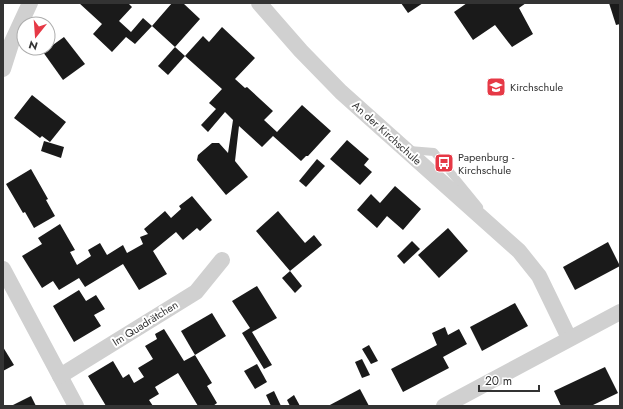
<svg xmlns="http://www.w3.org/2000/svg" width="623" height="409" font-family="Jost,sans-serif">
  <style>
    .building { fill: #1a1a1a }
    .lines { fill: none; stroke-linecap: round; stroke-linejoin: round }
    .lane { stroke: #d0d0d0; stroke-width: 8 }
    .street { stroke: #d0d0d0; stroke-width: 16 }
    .labels { text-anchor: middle; stroke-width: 4; stroke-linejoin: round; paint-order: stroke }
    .poi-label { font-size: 11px; fill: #333; stroke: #fff; text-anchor: start }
    .street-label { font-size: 11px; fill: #333; stroke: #fff }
  </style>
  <rect width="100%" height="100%" fill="#fff"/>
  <g class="building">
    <polygon points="79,3 128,3 132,7 119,21 131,32 143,18 152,26 172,3 183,3 200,19 175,47 152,26 135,44 126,37 112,52 93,34 102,24"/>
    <polygon points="401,3 423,3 408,13"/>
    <polygon points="467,3 526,3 519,8 533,34 512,47 495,25 473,40 454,12"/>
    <polygon points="609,3 620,3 620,24 616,25"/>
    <polygon points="222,27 255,58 235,79 245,88 247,87 273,111 264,120 277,132 302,105 331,131 308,156 306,156 301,161 273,136 262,147 239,126 235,161 248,177 226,195 197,160 198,155 212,143 219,143 228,153 233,120 225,112 208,132 201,125 216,109 209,103 222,89 185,56 203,36 209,42"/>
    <polygon points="64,37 85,64 63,80 43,52"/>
    <polygon points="175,47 185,56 168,75 158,66"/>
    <polygon points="32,95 66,122 50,142 42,136 40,138 14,118"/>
    <polygon points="347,140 369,159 364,165 372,172 360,185 330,159"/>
    <polygon points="44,141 64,147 61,158 41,151"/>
    <polygon points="317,159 325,166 306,187 299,181"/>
    <polygon points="31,169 48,199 46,200 55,216 34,228 25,212 23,213 6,184"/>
    <polygon points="395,186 421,209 403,230 387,216 377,228 357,210 371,194 380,203"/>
    <polygon points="192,196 212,220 200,231 197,228 183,240 176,232 153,251 167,274 139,290 123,264 85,287 79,278 59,290 53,281 42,288 22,256 42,244 38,238 60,224 75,250 70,252 77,265 91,256 88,250 100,243 107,255 123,245 127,253 143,244 140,237 148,234 144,229 165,211 171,218 181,209 179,206"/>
    <polygon points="278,211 305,243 314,235 322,245 290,271 256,231"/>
    <polygon points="448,228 468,251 439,278 418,255"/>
    <polygon points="412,241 420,249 404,264 397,256"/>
    <polygon points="608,242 620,266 575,290 563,267"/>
    <polygon points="290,271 302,286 295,293 282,278"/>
    <polygon points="257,286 277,318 252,332 272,365 264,369 242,333 250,328 232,301"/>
    <polygon points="79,290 86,301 96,295 105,309 94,315 101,326 74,342 53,306"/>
    <polygon points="515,303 528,326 482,351 470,327"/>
    <polygon points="212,313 226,336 195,355 181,331"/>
    <polygon points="445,327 448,335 459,329 467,344 443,357 449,368 403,392 391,369 437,345 432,333"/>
    <polygon points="164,329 184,361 195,355 212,383 207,386 217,403 213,406 198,406 178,373 155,387 159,394 149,400 153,406 106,406 88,376 113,361 123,378 129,374 134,383 144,377 138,368 153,359 145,346 157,339 155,334"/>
    <polygon points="369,345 378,361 371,364 362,349"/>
    <polygon points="3,347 14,365 3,371"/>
    <polygon points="362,359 370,375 362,378 355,362"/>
    <polygon points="257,364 267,382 255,389 244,371"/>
    <polygon points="605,367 618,393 591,406 561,406 554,391"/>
    <polygon points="360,389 369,406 328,406"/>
    <polygon points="274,391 281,406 271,406 266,395"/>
    <polygon points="294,395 300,406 290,406 287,400"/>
    <polygon points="31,396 36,406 11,406"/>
  </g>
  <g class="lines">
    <polyline class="lane" points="409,150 434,152 479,207"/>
    <g class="street">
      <polyline points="259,3 301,51 341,92 519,251 539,276 569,338"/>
      <polyline points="3,69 11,44 30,3"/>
      <polyline points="3,269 76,406"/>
      <polyline points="60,376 196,292 222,260"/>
      <polyline points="444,406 620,312"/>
    </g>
  </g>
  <defs>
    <g id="school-square" transform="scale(1)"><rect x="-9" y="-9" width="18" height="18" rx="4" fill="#e63946" stroke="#fff"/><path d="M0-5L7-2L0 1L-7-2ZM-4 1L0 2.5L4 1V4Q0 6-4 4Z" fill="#fff"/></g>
    <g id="bus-square" transform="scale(1)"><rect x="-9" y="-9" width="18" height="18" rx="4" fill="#e63946" stroke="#fff"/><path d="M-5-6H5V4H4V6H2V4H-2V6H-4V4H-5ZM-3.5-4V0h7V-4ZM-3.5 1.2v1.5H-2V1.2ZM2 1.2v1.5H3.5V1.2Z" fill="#fff"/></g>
  </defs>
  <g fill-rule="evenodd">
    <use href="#school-square" x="496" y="87"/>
    <use href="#bus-square" x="444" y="163"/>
  </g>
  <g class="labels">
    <g class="poi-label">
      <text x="510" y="91">Kirchschule</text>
      <text x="458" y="161">Papenburg -<tspan x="458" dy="13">Kirchschule</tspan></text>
    </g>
    <g class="street-label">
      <text transform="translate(387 133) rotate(42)" y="4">An der Kirchschule</text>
      <text transform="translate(145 323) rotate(-32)" y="4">Im Quadrätchen</text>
    </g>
  </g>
  <rect width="623" height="409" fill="none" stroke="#333333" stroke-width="8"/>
  <g transform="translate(36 36) rotate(197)"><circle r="19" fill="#ffffff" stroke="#adadad"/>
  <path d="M0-3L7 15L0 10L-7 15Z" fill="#e63946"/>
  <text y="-6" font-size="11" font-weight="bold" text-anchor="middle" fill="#333333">N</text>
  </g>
  <path d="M479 385v6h60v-6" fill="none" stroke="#333333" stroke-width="2"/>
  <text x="485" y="385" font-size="12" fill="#333333" stroke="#ffffff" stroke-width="3" paint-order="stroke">20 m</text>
</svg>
